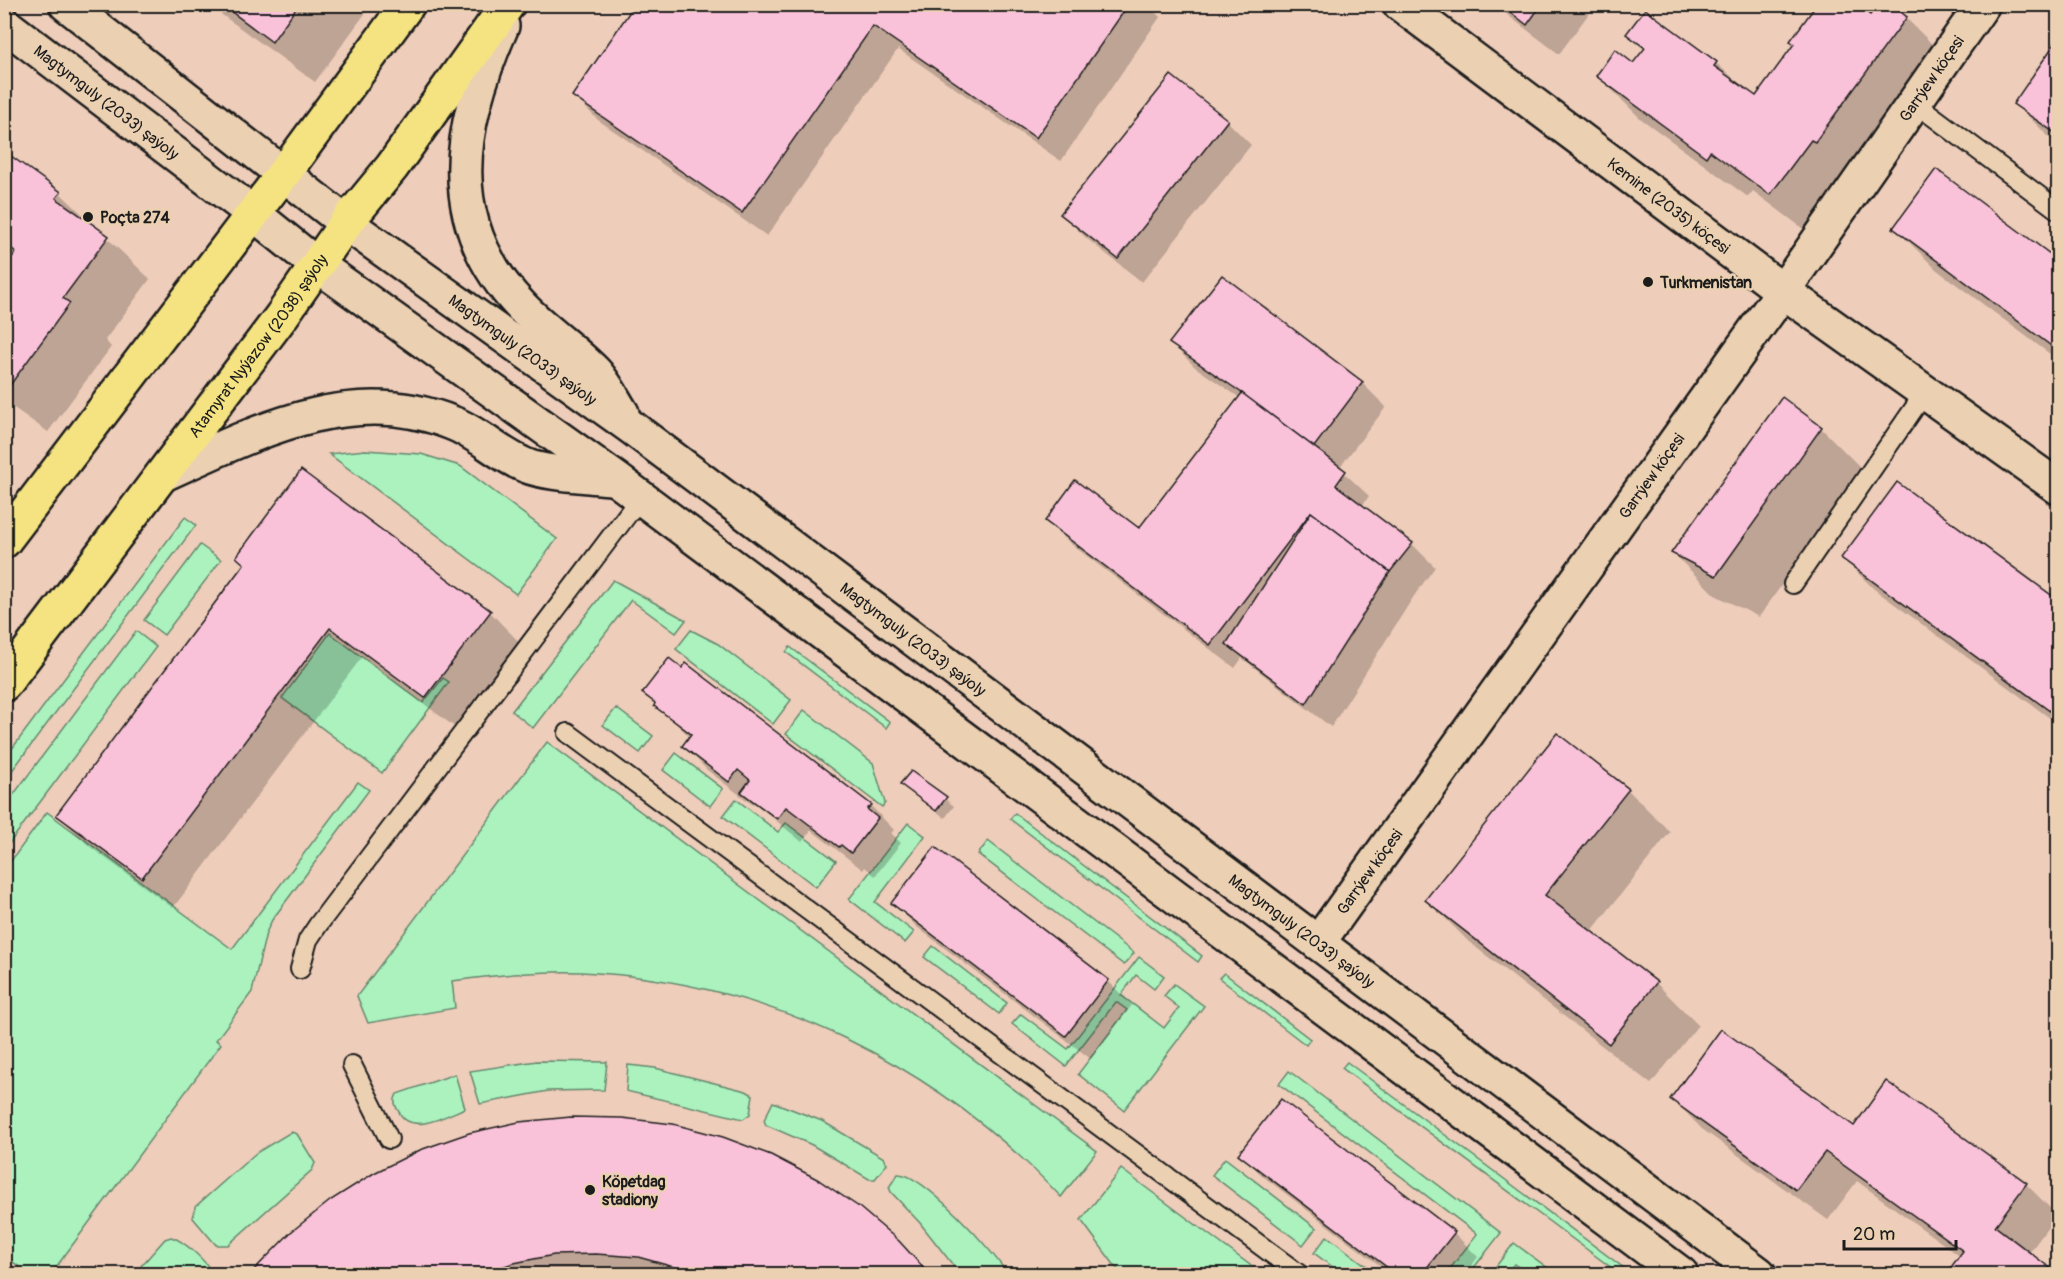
<svg xmlns="http://www.w3.org/2000/svg" width="2063" height="1279" font-family="Pangolin,sans-serif">
  <style>
    .green { fill: #abf2be; stroke: #64876d; stroke-width: 1.5 }
    .shadow { fill: #0003 }
    .building { fill: #fac2d9; stroke: #1c1c1c; stroke-width: 1.5 }
    .lines { fill: none; stroke-linecap: round; stroke-linejoin: round }
    .lane-casing { stroke: #1c1c1c; stroke-width: 22 }
    .street-casing { stroke: #1c1c1c; stroke-width: 38 }
    .secondary-casing { stroke: #1c1c1c; stroke-width: 38 }
    .primary-casing { stroke: #1c1c1c; stroke-width: 38 }
    .lane { stroke: #ebd0b2; stroke-width: 18 }
    .street { stroke: #ebd0b2; stroke-width: 33 }
    .secondary { stroke: #ebd0b2; stroke-width: 33 }
    .primary { stroke: #f5e382; stroke-width: 33 }
    .poi-dot { fill: #1c1c1c; stroke: #ebd0b2; stroke-width: 2 }
    .labels { text-anchor: middle; stroke-width: 5; stroke-linejoin: round; paint-order: stroke }
    .street-label { font-size: 16px; fill: #1c1c1c; stroke: #ebd0b2 }
    .poi-label { font-size: 16px; font-weight: bold; fill: #1c1c1c; stroke: #ebd0b2; text-anchor: start }
  </style>
  <rect width="100%" height="100%" fill="#eecdba"/>
  <filter id="ink" filterUnits="userSpaceOnUse"><feTurbulence type="fractalNoise" baseFrequency=".0167" numOctaves="2"/><feDisplacementMap in="SourceGraphic" scale="12" xChannelSelector="R" yChannelSelector="G"/><feConvolveMatrix kernelMatrix="1 2 1 2 8 2 1 2 1" color-interpolation-filters="sRGB"/></filter>
  <g filter="url(#ink)">
    <g class="green">
      <polygon points="365,450 421,454 460,466 557,539 516,594 329,454"/>
      <polygon points="185,517 196,525 5,780 5,758"/>
      <polygon points="200,545 221,560 164,635 144,620"/>
      <polygon points="613,580 686,620 676,633 631,600 533,728 512,711"/>
      <polygon points="691,630 718,644 791,700 773,724 676,649"/>
      <polygon points="136,631 156,647 5,849 5,806"/>
      <polygon points="330,633 423,703 443,678 449,682 382,773 282,698"/>
      <polygon points="790,647 890,722 886,728 786,652"/>
      <polygon points="616,708 653,736 640,753 603,725"/>
      <polygon points="804,710 873,763 885,803 882,807 786,734"/>
      <path d="M547,742L1097,1151L1061,1197C939,1067 775,985 597,973C548,969 500,975 452,981L455,1008L368,1023L357,996Z"/>
      <polygon points="676,753 723,789 710,806 663,770"/>
      <polygon points="358,782 369,790 272,920 266,933 252,992 216,1040 221,1044 51,1274 29,1274 5,1256 5,869 47,812 232,949"/>
      <polygon points="736,799 778,832 786,823 836,861 816,887 723,816"/>
      <polygon points="1015,813 1202,956 1198,962 1010,819"/>
      <polygon points="908,823 925,836 875,902 914,932 905,943 849,899"/>
      <polygon points="988,841 1134,953 1124,965 978,854"/>
      <polygon points="933,946 1007,1003 999,1014 924,957"/>
      <polygon points="1139,957 1164,976 1154,989 1136,975 1121,995 1164,1028 1179,1008 1164,996 1174,984 1204,1006 1124,1110 1078,1074 1127,1010 1116,1002 1066,1066 1012,1024 1021,1014 1068,1049"/>
      <polygon points="1224,973 1310,1039 1306,1045 1219,978"/>
      <polygon points="537,1061 607,1062 604,1090 548,1091 480,1104 470,1071"/>
      <polygon points="1347,1062 1632,1274 1620,1274 1342,1068"/>
      <polygon points="628,1065 655,1068 746,1091 753,1095 750,1114 743,1119 626,1091"/>
      <polygon points="1289,1071 1501,1233 1469,1274 1446,1274 1477,1234 1279,1084"/>
      <path d="M455,1074L465,1108C446,1116 411,1136 399,1112C395,1106 393,1101 397,1094Z"/>
      <polygon points="773,1102 822,1121 884,1158 887,1164 875,1179 869,1179 812,1145 766,1125 764,1120"/>
      <polygon points="291,1132 297,1134 315,1163 312,1170 228,1245 216,1245 193,1218 195,1207 256,1153"/>
      <polygon points="1225,1158 1316,1228 1303,1245 1212,1175"/>
      <polygon points="1121,1169 1262,1274 1121,1274 1081,1220"/>
      <path d="M898,1174C922,1173 996,1253 1007,1274H960L920,1223L891,1192L889,1187Z"/>
      <polygon points="1327,1236 1377,1274 1342,1274 1314,1253"/>
      <path d="M171,1237C183,1240 209,1263 212,1274H134L165,1239Z"/>
      <polygon points="1514,1243 1556,1274 1529,1274 1514,1264 1506,1274 1490,1274"/>
    </g>
    <g class="shadow">
      <polygon points="207,4 372,4 315,82"/>
      <polygon points="637,4 1147,4 1160,17 1061,161 898,49 767,236 598,120 574,96"/>
      <polygon points="1493,4 1596,4 1559,54"/>
      <polygon points="1819,4 1888,4 1906,18 1948,60 1813,236 1753,191 1748,197 1640,118 1598,76 1634,65 1645,50 1628,34 1716,63 1756,98 1796,44"/>
      <polygon points="2058,42 2058,146 2015,103"/>
      <polygon points="1171,77 1227,121 1251,145 1142,282 1086,238 1062,214"/>
      <polygon points="4,153 60,193 150,279 105,340 111,347 48,432 4,401 4,270 9,264 4,261"/>
      <polygon points="1937,171 2058,262 2058,360 1937,270 1895,228"/>
      <polygon points="1171,343 1362,383 1386,407 1339,468 1369,496 1362,506 1412,544 1435,567 1414,596 1331,727 1242,658 1235,668 1071,544 1047,521 1140,530 1240,398 1195,367"/>
      <polygon points="1782,399 1821,428 1863,470 1759,617 1715,595 1673,553"/>
      <polygon points="1897,484 2058,602 2058,724 1874,589 1843,558"/>
      <polygon points="245,565 490,612 520,643 456,728 362,657 173,908 89,846 58,815"/>
      <polygon points="644,692 871,806 894,830 891,833 901,843 875,876 865,867 863,870 811,830 802,842 755,803 753,805 707,770 684,746 690,737"/>
      <polygon points="911,773 954,806 945,818 910,791"/>
      <polygon points="1628,790 1670,832 1591,932 1656,983 1698,1025 1651,1084 1469,942 1427,900"/>
      <polygon points="935,849 1108,981 1132,1005 1091,1059 917,927 893,903"/>
      <polygon points="1887,1083 2026,1184 2057,1215 2029,1253 2058,1274 1948,1274 1961,1257 1857,1181 1828,1220 1702,1129 1672,1098 1854,1128"/>
      <polygon points="1281,1101 1454,1233 1478,1257 1465,1274 1391,1274 1264,1177 1240,1154"/>
      <polygon points="292,1233 898,1242 930,1274 252,1274"/>
    </g>
    <g class="building">
      <polygon points="221,4 299,4 272,42"/>
      <polygon points="635,4 1129,4 1036,138 873,26 742,213 572,96"/>
      <polygon points="1500,4 1542,4 1527,25"/>
      <polygon points="1817,4 1857,4 1870,15 1878,4 1891,4 1907,17 1815,142 1811,140 1770,195 1710,151 1706,157 1596,76 1615,49 1633,63 1645,48 1626,34 1645,9 1717,62 1714,66 1756,96 1794,44 1790,41"/>
      <polygon points="2058,39 2058,135 2013,104"/>
      <polygon points="1171,75 1228,120 1118,259 1060,214"/>
      <polygon points="4,151 61,192 56,198 109,236 63,298 70,303 5,392 4,268 16,252 4,243"/>
      <polygon points="1936,169 2058,260 2058,351 1893,228"/>
      <polygon points="1222,275 1363,382 1311,451 1242,393 1169,343"/>
      <polygon points="1242,393 1346,471 1336,485 1413,543 1390,572 1311,512 1210,645 1045,521 1075,480 1139,528"/>
      <polygon points="1782,397 1822,427 1716,576 1671,553"/>
      <polygon points="301,470 491,611 425,698 330,628 142,878 56,815 244,564 236,557"/>
      <polygon points="1897,482 2058,600 2058,717 1841,558"/>
      <polygon points="1311,512 1390,572 1306,704 1226,644"/>
      <polygon points="669,658 682,668 686,663 872,805 867,809 878,818 851,853 841,845 839,847 786,807 777,819 741,792 750,780 738,770 729,782 682,746 691,734 654,706 655,703 642,693"/>
      <polygon points="1557,733 1629,789 1545,895 1657,982 1609,1044 1425,900"/>
      <polygon points="911,771 947,797 936,811 900,784"/>
      <polygon points="935,847 1109,980 1066,1036 891,903"/>
      <polygon points="1721,1029 1854,1126 1886,1081 2027,1183 1995,1226 2058,1274 1946,1274 1963,1251 1825,1152 1796,1190 1670,1099"/>
      <polygon points="1281,1099 1455,1232 1422,1274 1396,1274 1238,1154"/>
      <polygon points="571,1117 622,1118 673,1124 723,1137 771,1155 817,1179 859,1207 899,1241 929,1274 699,1274 638,1257 596,1254 554,1255 514,1263 479,1274 250,1274 291,1232 331,1200 374,1173 420,1150 469,1133 519,1122"/>
    </g>
    <g class="lines">
      <g class="lane-casing">
        <g id="lane">
          <polyline points="1915,103 2058,210"/>
          <polyline points="1793,584 1926,391"/>
          <polyline points="568,733 1299,1274"/>
          <polyline points="300,969 308,940 318,925 640,498"/>
          <polyline points="352,1065 389,1139"/>
        </g>
      </g>
      <g class="street-casing">
        <g id="street">
          <path id="s1" d="M1400,4L1783,291L2058,487"/>
          <path id="s2" d="M1318,943L1783,291L1983,4"/>
        </g>
      </g>
      <g class="secondary-casing">
        <g id="secondary">
          <path id="s3" d="M66,4L346,223L631,427L1759,1274"/>
          <path id="s4" d="M4,24L254,214L317,265L616,479L1681,1274"/>
          <path d="M502,26C458,125 440,222 522,307C544,330 571,348 594,371C605,382 613,399 622,413"/>
          <path d="M164,474C255,433 351,382 452,423C479,433 500,456 527,466C547,474 586,475 609,478"/>
        </g>
      </g>
      <g class="primary-casing">
        <g id="primary">
          <polyline points="4,541 284,173 408,4"/>
          <path id="s5" d="M4,684L281,317L346,223L392,167L508,4"/>
        </g>
      </g>
      <use href="#lane" class="lane"/>
      <use href="#street" class="street"/>
      <use href="#secondary" class="secondary"/>
      <use href="#primary" class="primary"/>
    </g>
  </g>
  <g class="poi-dot">
    <circle cx="88" cy="217" r="6"/>
    <circle cx="1648" cy="282" r="6"/>
    <circle cx="590" cy="1190" r="6"/>
  </g>
  <g class="labels">
    <g class="street-label">
      <text dy="6" stroke="none"><textPath href="#s2" startOffset="1060">Garrýew köçesi</textPath></text>
      <text dy="6" stroke="none"><textPath href="#s4" startOffset="129">Magtymguly (2033) şaýoly</textPath></text>
      <text dy="6" stroke="none"><textPath href="#s1" startOffset="336">Kemine (2035) köçesi</textPath></text>
      <text dy="6" stroke="none"><textPath href="#s5" startOffset="423">Atamyrat Nyýazow (2038) şaýoly</textPath></text>
      <text dy="6" stroke="none"><textPath href="#s3" startOffset="573">Magtymguly (2033) şaýoly</textPath></text>
      <text dy="6" stroke="none"><textPath href="#s2" startOffset="574">Garrýew köçesi</textPath></text>
      <text dy="6" stroke="none"><textPath href="#s3" startOffset="1059">Magtymguly (2033) şaýoly</textPath></text>
      <text dy="6" stroke="none"><textPath href="#s2" startOffset="88">Garrýew köçesi</textPath></text>
      <text dy="6" stroke="none"><textPath href="#s3" startOffset="1545">Magtymguly (2033) şaýoly</textPath></text>
    </g>
    <g class="poi-label">
      <text x="100" y="223">Poçta 274</text>
      <text x="1660" y="288">Turkmenistan</text>
      <text x="602" y="1187">Köpetdag<tspan x="602" dy="18">stadiony</tspan></text>
    </g>
  </g>
  <rect width="2063" height="1279" fill="none" stroke="#ebd0b2" stroke-width="24"/>
  <rect x="12" y="12" width="2039" height="1255" fill="none" stroke="#1c1c1c" stroke-width="2" filter="url(#ink)"/>
  <path d="M1844 1240v9h112v-9" fill="none" stroke="#1c1c1c" stroke-width="3"/>
  <text x="1853" y="1240" font-size="18" fill="#1c1c1c" stroke="#ebd0b2" stroke-width="4.5" paint-order="stroke">20 m</text>
</svg>
